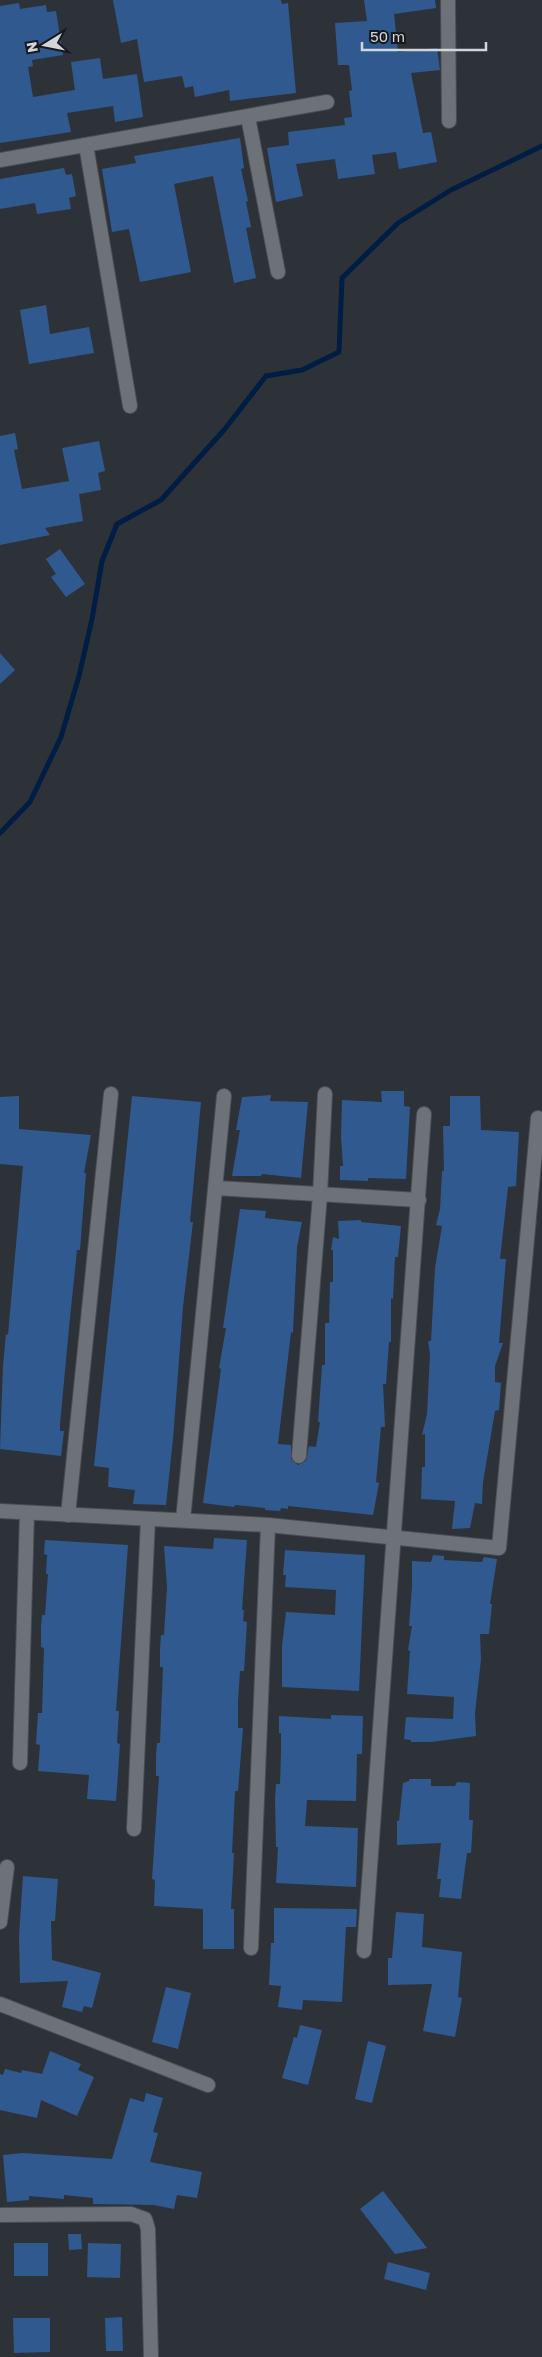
<svg xmlns="http://www.w3.org/2000/svg" width="542" height="2357" font-family="'Golos Text',sans-serif">
  <style>
    .lines { fill: none; stroke-linecap: round; stroke-linejoin: round }
    .stream { stroke: #001d44; stroke-width: 5 }
    .building { fill: #305990 }
    .street-casing { stroke: #4a4e53; stroke-width: 16 }
    .street { stroke: #6d7279; stroke-width: 14 }
  </style>
  <rect width="100%" height="100%" fill="#2d3238"/>
  <g class="lines">
    <polyline class="stream" points="0,833 30,802 61,737 79,676 92,619 102,561 117,524 161,500 224,430 266,376 302,370 339,352 342,278 398,223 451,190 542,146"/>
  </g>
  <g class="building">
    <polygon points="113,0 281,0 282,4 288,3 296,93 230,101 229,90 195,97 193,86 185,88 182,76 144,82 137,39 121,43"/>
    <polygon points="364,0 435,0 436,8 394,14 398,52 437,48 440,70 411,73 423,133 431,132 437,162 399,169 396,152 372,155 375,174 338,179 335,159 296,164 303,196 276,202 267,148 289,145 288,132 345,125 344,118 352,117 349,91 352,90 349,65 338,65 335,23 367,21"/>
    <polygon points="19,3 20,9 46,5 47,12 56,11 63,55 32,60 33,66 28,67 33,97 75,90 71,62 100,58 103,79 137,74 143,117 115,122 113,106 67,113 71,132 0,143 0,6"/>
    <polygon points="240,138 244,168 241,169 248,201 246,202 251,227 246,228 256,278 234,283 213,176 174,184 191,272 140,282 129,229 112,232 102,169 136,163 134,156"/>
    <polygon points="64,168 66,175 72,174 76,196 69,198 71,209 37,214 35,203 0,209 0,179"/>
    <polygon points="46,305 50,334 89,327 94,353 29,364 20,310"/>
    <polygon points="15,433 18,449 14,450 22,489 69,481 62,448 99,441 105,471 98,473 101,490 79,494 83,521 45,528 50,535 0,545 0,436"/>
    <polygon points="60,549 85,584 66,597 51,577 56,574 46,559"/>
    <polygon points="0,653 15,670 0,684"/>
    <polygon points="381,1091 404,1091 404,1106 410,1107 406,1179 368,1178 368,1181 340,1180 340,1166 343,1166 341,1137 342,1100 382,1102"/>
    <polygon points="271,1095 270,1101 308,1102 301,1178 262,1174 261,1176 232,1176 240,1130 236,1130 242,1097"/>
    <polygon points="19,1096 19,1129 91,1135 84,1173 86,1173 80,1250 77,1250 69,1328 60,1424 60,1431 64,1431 61,1456 0,1449 3,1365 6,1334 8,1335 23,1166 0,1164 0,1097"/>
    <polygon points="132,1096 201,1102 190,1222 193,1222 183,1307 173,1439 166,1505 133,1504 135,1490 108,1487 109,1468 94,1466"/>
    <polygon points="450,1096 480,1096 481,1130 519,1132 516,1186 508,1187 500,1259 506,1259 499,1343 503,1343 495,1366 495,1382 501,1383 499,1410 495,1411 483,1482 482,1504 475,1503 470,1528 452,1529 455,1501 421,1499 422,1467 425,1467 425,1434 422,1435 427,1414 430,1354 428,1341 431,1341 435,1268 442,1226 436,1225 440,1209 442,1171 444,1171 443,1126 450,1126"/>
    <polygon points="240,1209 266,1211 265,1218 302,1222 297,1247 293,1333 291,1332 278,1444 291,1445 291,1459 298,1465 306,1461 309,1446 316,1447 320,1422 318,1422 322,1365 325,1365 325,1323 329,1323 330,1282 333,1282 333,1250 331,1250 333,1237 339,1239 338,1221 361,1220 361,1222 401,1226 398,1257 395,1257 393,1299 391,1298 391,1342 389,1342 386,1384 383,1384 385,1427 381,1427 376,1482 379,1483 373,1515 288,1506 288,1509 281,1508 280,1511 265,1510 265,1508 235,1505 234,1507 203,1503 221,1369 219,1368 226,1328 223,1328"/>
    <polygon points="214,1538 247,1540 242,1610 244,1610 243,1621 247,1622 244,1671 240,1671 238,1701 238,1728 243,1728 238,1791 235,1791 232,1853 234,1853 231,1909 234,1909 234,1949 203,1949 203,1909 154,1906 155,1880 152,1879 159,1776 156,1776 156,1755 157,1743 160,1743 162,1693 163,1667 160,1667 160,1648 161,1635 164,1635 167,1587 164,1546 213,1549"/>
    <polygon points="45,1540 128,1545 116,1711 119,1711 117,1743 120,1744 116,1801 87,1799 89,1775 38,1771 40,1745 36,1744 38,1713 42,1713 44,1648 41,1647 41,1627 42,1615 45,1615 48,1574 46,1574 47,1555 44,1554"/>
    <polygon points="285,1550 365,1555 359,1691 282,1687 282,1646 286,1612 335,1615 336,1590 285,1587 286,1575 283,1575"/>
    <polygon points="433,1555 444,1556 444,1560 482,1562 484,1557 497,1559 490,1604 492,1604 489,1634 480,1634 481,1660 475,1713 476,1736 431,1742 411,1742 411,1740 404,1739 406,1717 453,1719 454,1697 407,1694 410,1651 408,1650 412,1626 409,1626 412,1586 412,1561 431,1562"/>
    <polygon points="331,1715 363,1716 362,1754 357,1754 356,1801 307,1800 305,1826 358,1828 356,1887 276,1883 278,1847 276,1847 275,1798 276,1784 280,1784 281,1752 281,1733 279,1733 279,1716 331,1719"/>
    <polygon points="409,1779 431,1779 431,1786 455,1786 457,1782 470,1783 469,1820 473,1820 471,1853 467,1853 461,1899 439,1897 441,1879 437,1879 441,1843 397,1845 397,1821 399,1821 403,1783 409,1781"/>
    <polygon points="23,1876 58,1879 55,1921 51,1921 52,1960 101,1973 92,2008 84,2006 82,2012 62,2007 68,1981 20,1983 19,1936"/>
    <polygon points="274,1908 357,1909 356,1927 346,1927 342,2002 303,2000 302,2010 278,2007 281,1986 269,1985 271,1943 274,1943"/>
    <polygon points="396,1912 424,1914 422,1947 462,1952 458,1997 462,1998 455,2037 423,2031 432,1984 388,1985 388,1958 392,1958"/>
    <polygon points="166,1987 191,1993 178,2049 152,2042"/>
    <polygon points="300,2025 322,2030 308,2085 282,2078 294,2037 297,2038"/>
    <polygon points="368,2041 386,2046 372,2103 355,2099"/>
    <polygon points="50,2051 81,2064 78,2070 94,2077 77,2116 41,2100 37,2118 0,2110 0,2074 3,2075 5,2069 21,2073 22,2070 42,2074"/>
    <polygon points="146,2093 163,2098 153,2132 158,2133 150,2162 202,2172 197,2198 177,2195 174,2209 154,2205 93,2204 93,2198 64,2195 64,2199 29,2196 29,2200 7,2202 3,2155 23,2153 112,2159 130,2098 144,2102"/>
    <polygon points="383,2191 427,2248 395,2254 360,2209"/>
    <polygon points="68,2234 81,2234 82,2249 69,2250"/>
    <rect x="14" y="2243" width="34" height="33"/>
    <polygon points="88,2243 121,2244 120,2278 87,2277"/>
    <polygon points="388,2262 430,2273 426,2290 384,2279"/>
    <polygon points="122,2317 123,2351 106,2351 105,2318"/>
    <polygon points="13,2318 50,2318 50,2352 14,2353"/>
  </g>
  <g class="lines">
    <g class="street-casing">
      <g id="street">
        <polyline points="448,0 449,121"/>
        <polyline points="248,117 278,272"/>
        <polyline points="86,145 130,406"/>
        <polyline points="0,160 327,102"/>
        <polyline points="216,1188 419,1200"/>
        <polyline points="299,1456 320,1195 325,1094"/>
        <polyline points="0,1511 268,1525 499,1548 538,1118"/>
        <polyline points="68,1515 111,1094"/>
        <polyline points="183,1520 224,1096"/>
        <polyline points="20,1763 27,1513"/>
        <polyline points="134,1829 148,1519"/>
        <polyline points="0,1922 7,1867"/>
        <polyline points="251,1948 268,1525"/>
        <polyline points="364,1951 424,1114"/>
        <polyline points="0,2004 208,2085"/>
        <polyline points="0,2215 131,2214 145,2219 148,2229 151,2357"/>
      </g>
    </g>
    <use href="#street" class="street"/>
  </g>
  <g transform="translate(45 45) rotate(260)" stroke="#17191c" stroke-width="4" paint-order="stroke">
  <path d="M0-4L9 19L0 12L-9 19Z" fill="#d2d5da"/>
  <text y="-8" font-size="14" font-weight="bold" text-anchor="middle" fill="#d2d5da">N</text>
  </g>
  <path d="M362 42v8h124v-8" fill="none" stroke="#d2d5da" stroke-width="2.5"/>
  <text x="370" y="42" font-size="15" fill="#d2d5da" stroke="#17191c" stroke-width="4" paint-order="stroke">50 m</text>
</svg>
